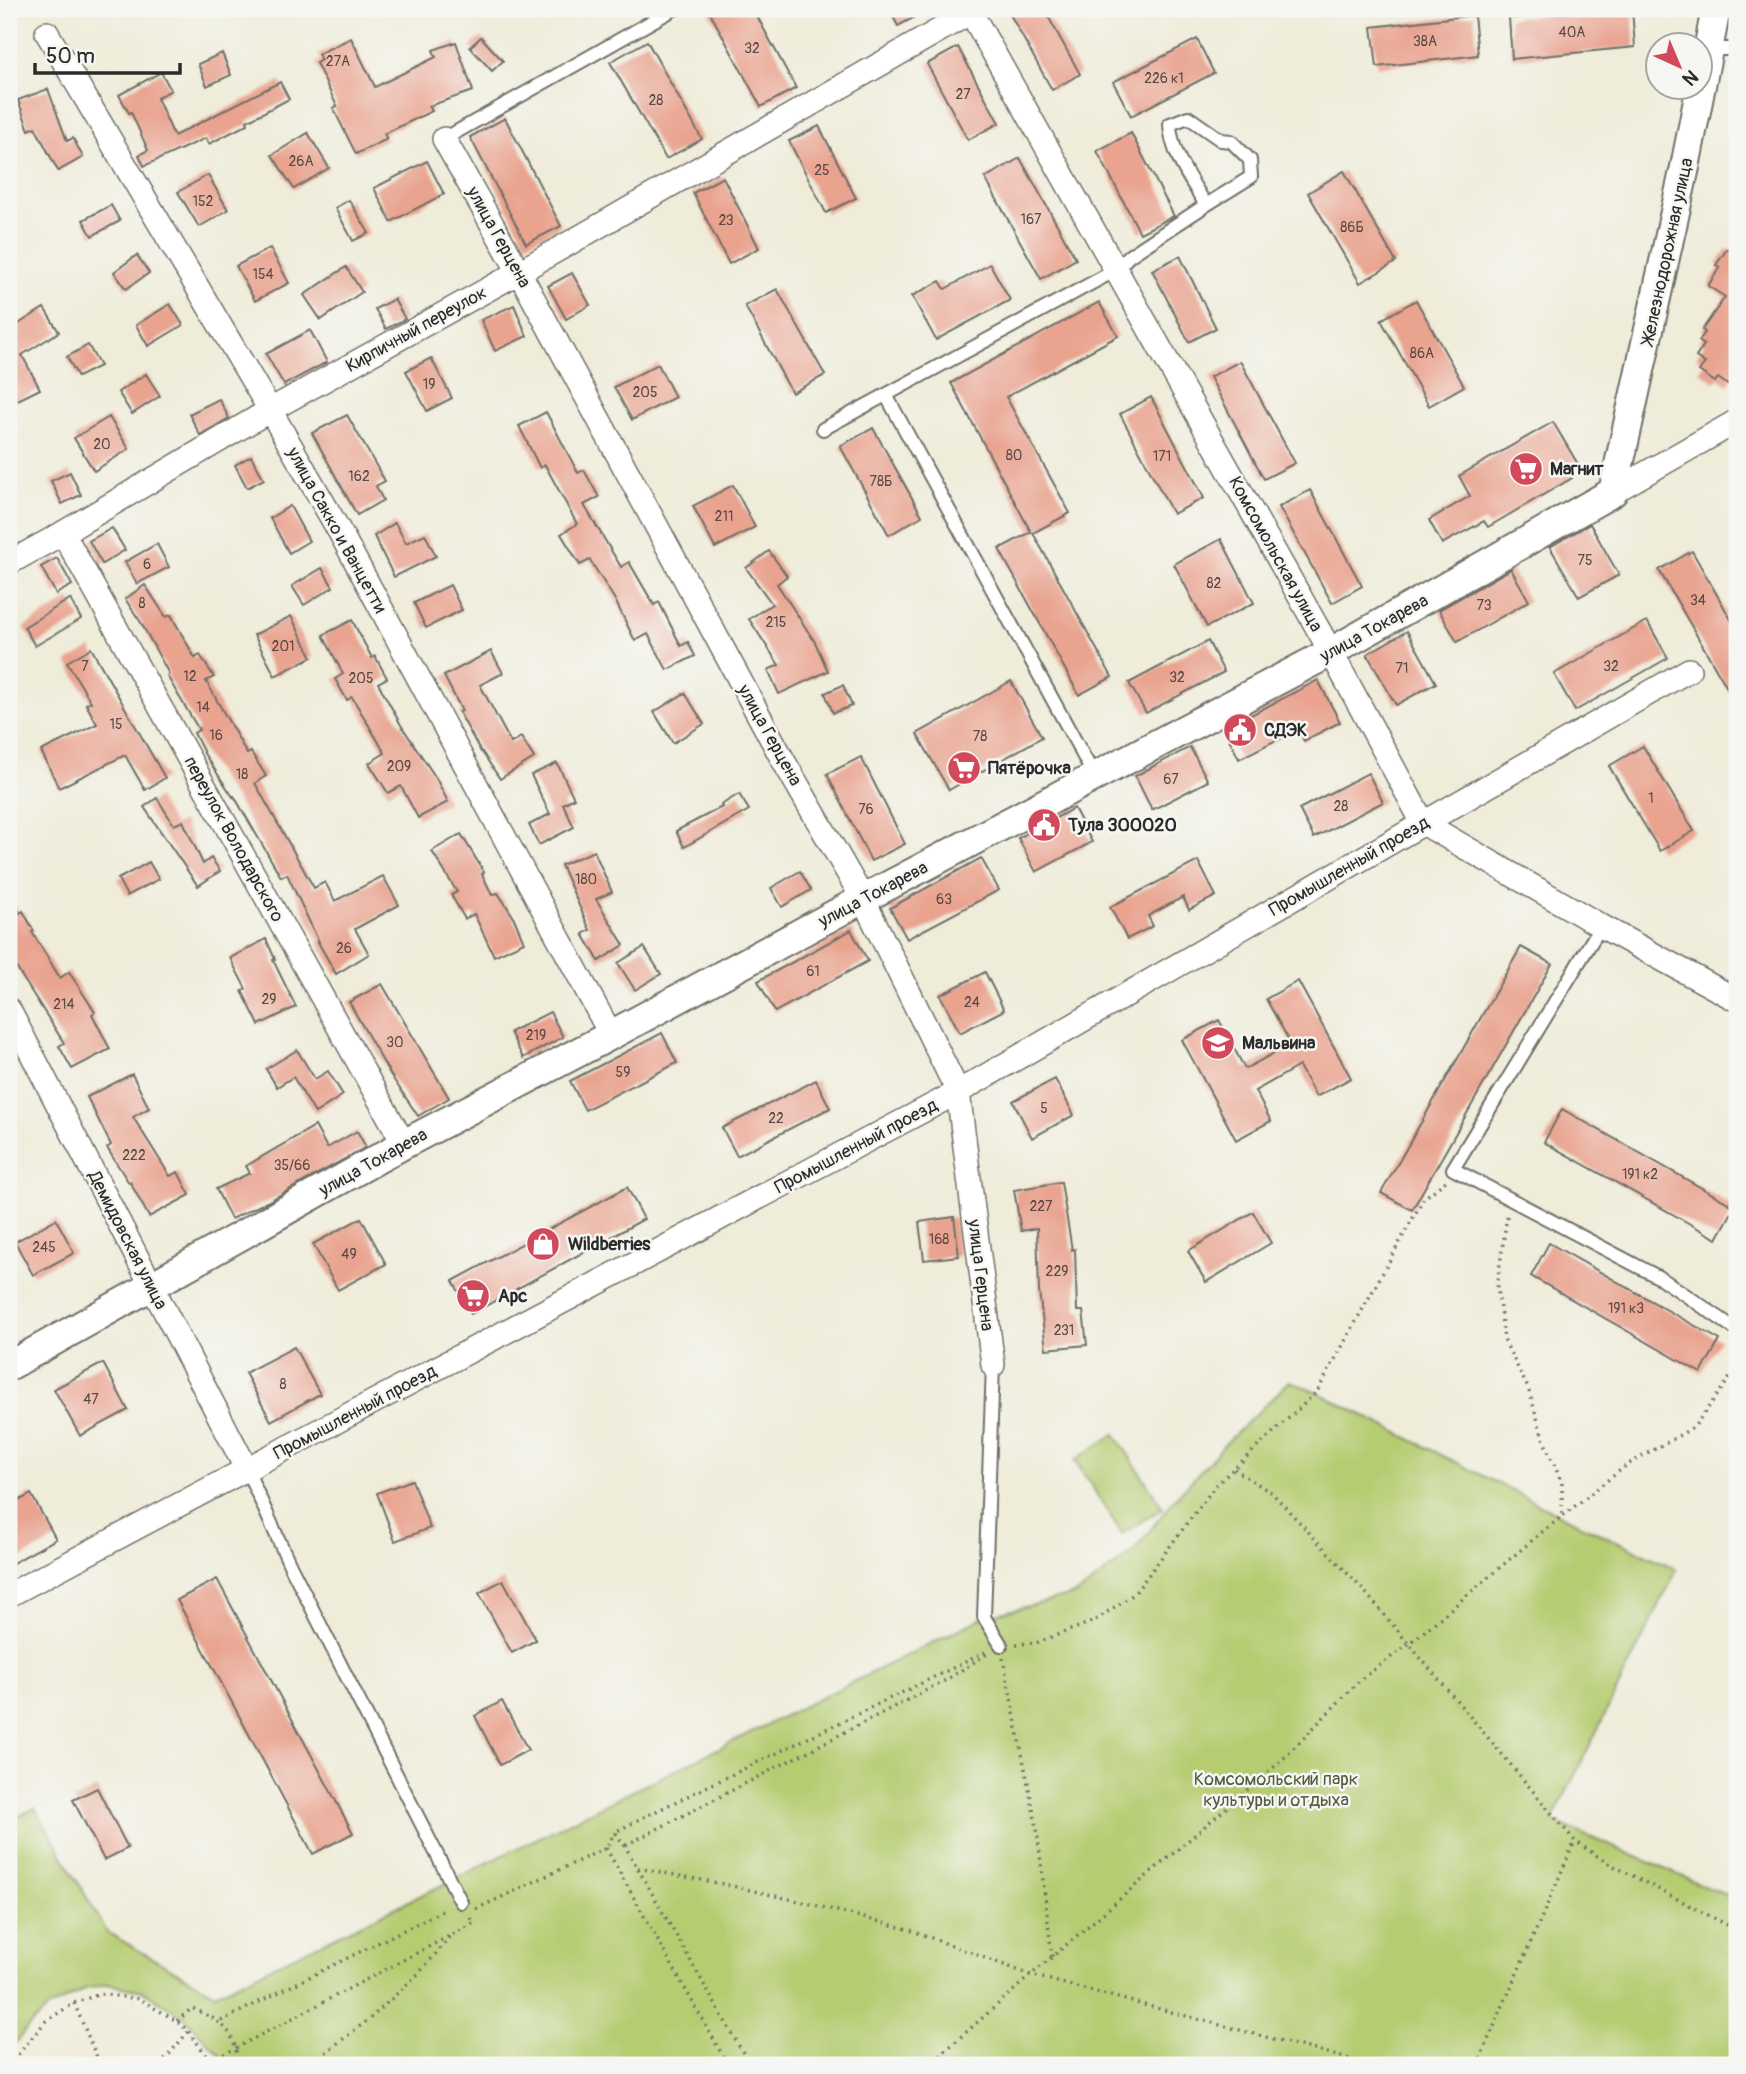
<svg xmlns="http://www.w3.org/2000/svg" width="1746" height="2074" font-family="Pangolin,sans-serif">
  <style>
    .green { fill: #b5cc71; stroke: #707c4e; stroke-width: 2 }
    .building { fill: #e9a38f }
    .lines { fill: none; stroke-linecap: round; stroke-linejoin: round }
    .service-casing { stroke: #706f68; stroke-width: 16 }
    .minor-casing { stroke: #706f68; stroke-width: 26 }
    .tertiary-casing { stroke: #706f68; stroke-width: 32 }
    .path { stroke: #706f68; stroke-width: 3.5; stroke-dasharray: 2 5; stroke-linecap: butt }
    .service { stroke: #fff; stroke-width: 12 }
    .minor { stroke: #fff; stroke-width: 23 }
    .tertiary { stroke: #fff; stroke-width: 28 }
    .labels { text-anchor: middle; stroke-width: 5; stroke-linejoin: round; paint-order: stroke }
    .number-label { font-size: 14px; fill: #5a4944 }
    .street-label { font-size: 18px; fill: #2b2b2b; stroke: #f6f6f2 }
    .poi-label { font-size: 18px; font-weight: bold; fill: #2b2b2b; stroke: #f6f6f2; text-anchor: start }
    .park-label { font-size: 18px; fill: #545b40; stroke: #f6f6f2 }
  </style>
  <rect width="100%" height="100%" fill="#f6f6f2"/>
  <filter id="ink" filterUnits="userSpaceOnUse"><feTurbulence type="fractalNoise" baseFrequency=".0143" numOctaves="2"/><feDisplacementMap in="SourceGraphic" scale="14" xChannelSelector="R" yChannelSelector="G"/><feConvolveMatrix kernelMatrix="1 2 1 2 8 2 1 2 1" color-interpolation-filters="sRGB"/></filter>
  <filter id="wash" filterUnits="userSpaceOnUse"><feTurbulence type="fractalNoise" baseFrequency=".00686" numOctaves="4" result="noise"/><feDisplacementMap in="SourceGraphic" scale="28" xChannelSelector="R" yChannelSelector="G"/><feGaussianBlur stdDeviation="1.57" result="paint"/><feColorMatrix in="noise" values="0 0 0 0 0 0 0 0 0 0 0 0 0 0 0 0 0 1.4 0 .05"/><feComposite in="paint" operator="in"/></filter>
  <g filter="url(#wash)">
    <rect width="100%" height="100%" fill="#efecd9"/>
    <g class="green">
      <polygon points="1290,1381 1317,1392 1562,1516 1677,1569 1552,1821 1737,1900 1737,2065 223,2065 221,2056 183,2016 143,1991 107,1984 85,1989 49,2008 28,2027 9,2051 9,1821 35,1808 107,1932 215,1994 451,1881 984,1617 1077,1594 1133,1552 1173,1501 1227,1442"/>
      <polygon points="1115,1434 1163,1508 1122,1534 1075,1460"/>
    </g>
    <g id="blocks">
      <g class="building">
        <polygon points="708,9 753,9 796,88 761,107"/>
        <polygon points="889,9 930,9 898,26"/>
        <polygon points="1007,9 1044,9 1080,74 1052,90"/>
        <polygon points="1607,9 1632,9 1635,47 1512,59 1509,18"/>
        <polygon points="1474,15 1478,55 1377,67 1372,27"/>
        <polygon points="481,37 503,61 492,71 470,47"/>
        <polygon points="351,38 375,87 436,57 433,50 456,42 473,91 429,106 432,111 384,134 387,139 356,154 333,108 337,106 316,63 321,60 318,54"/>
        <polygon points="1197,39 1214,73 1131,116 1113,82"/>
        <polygon points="647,41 702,139 666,159 610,62"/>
        <polygon points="958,47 999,123 968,140 927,64"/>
        <polygon points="222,53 231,75 207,86 198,64"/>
        <polygon points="161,72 171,90 157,98 174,136 280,82 289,99 247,121 248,124 209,144 206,138 144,166 139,155 148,150 131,112 129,113 119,95"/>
        <polygon points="48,89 67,141 73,138 83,157 58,171 35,127 29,130 18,100"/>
        <polygon points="505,118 561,226 526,244 470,137"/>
        <polygon points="819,126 856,198 826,213 789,141"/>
        <polygon points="308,133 329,168 294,189 272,155"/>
        <polygon points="1131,133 1174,216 1140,233 1097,151"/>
        <polygon points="1020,158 1076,259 1041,279 985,178"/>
        <polygon points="427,161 444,194 391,222 374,188"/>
        <polygon points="1344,171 1396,262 1360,283 1308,193"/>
        <polygon points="208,175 228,210 199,227 178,192"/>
        <polygon points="723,177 759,248 729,264 693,193"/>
        <polygon points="349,200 369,233 353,241 335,208"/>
        <polygon points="111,205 120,221 92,236 83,220"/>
        <polygon points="1737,242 1737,372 1728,385 1718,378 1715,382 1699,371 1705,363 1696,357 1704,345 1699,341 1705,332 1702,330 1725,297 1708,286 1720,267 1716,265 1727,249 1731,251"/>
        <polygon points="270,248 289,283 255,301 236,266"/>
        <polygon points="137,255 149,273 126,289 114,272"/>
        <polygon points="1180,256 1216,328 1189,342 1152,270"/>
        <polygon points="990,264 1010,300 936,340 912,296 940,281 945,289"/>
        <polygon points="346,267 362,292 321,320 304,295"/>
        <polygon points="572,273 590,305 566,319 548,286"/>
        <polygon points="777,289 825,375 792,393 745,306"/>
        <polygon points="394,299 405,319 386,329 375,309"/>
        <polygon points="1416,300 1464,386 1429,406 1381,320"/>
        <polygon points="1099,302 1118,336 1006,397 1070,513 1033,533 1112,677 1079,695 999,549 1031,532 951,383"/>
        <polygon points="170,304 183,325 148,346 136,325"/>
        <polygon points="514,305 527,336 495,351 481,320"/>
        <polygon points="44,308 59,332 22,355 40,389 14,402 9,392 9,330"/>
        <polygon points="310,330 327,362 284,385 266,354"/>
        <polygon points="88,345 100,366 78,377 67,357"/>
        <polygon points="431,358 452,398 427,411 406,371"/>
        <polygon points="1240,361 1295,463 1264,479 1210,377"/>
        <polygon points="658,364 675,397 632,420 614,387"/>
        <polygon points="146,374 160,396 132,414 118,392"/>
        <polygon points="1151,397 1204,498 1173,514 1120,414"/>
        <polygon points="219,399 229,418 200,435 189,414"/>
        <polygon points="546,412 578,473 584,470 599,497 584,505 621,567 629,562 654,605 659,602 681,646 688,642 695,656 667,670 648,634 635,641 615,600 590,560 580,565 561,534 577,524 545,465 540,468 519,426"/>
        <polygon points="347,415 385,481 376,486 383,500 357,515 312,433"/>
        <polygon points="109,417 129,449 94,471 74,438"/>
        <polygon points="1553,422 1579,466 1569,472 1572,478 1488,527 1484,521 1442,544 1429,520 1470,496 1459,476"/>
        <polygon points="873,428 922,516 889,535 840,446"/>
        <polygon points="251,456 264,479 247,488 235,465"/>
        <polygon points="70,472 81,495 62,504 51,481"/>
        <polygon points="733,485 755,527 715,548 693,506"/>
        <polygon points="1310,490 1362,586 1332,603 1279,507"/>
        <polygon points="290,506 309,541 289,553 270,518"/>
        <polygon points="395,523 406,543 425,534 436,556 394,577 374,536"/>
        <polygon points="1590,524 1619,575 1579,597 1550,547"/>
        <polygon points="112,528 125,550 102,564 89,541"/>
        <polygon points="1221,539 1254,603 1207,627 1174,564"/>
        <polygon points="157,544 169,567 137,584 125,562"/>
        <polygon points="769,551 787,576 777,584 815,642 828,671 779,694 768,670 779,665 749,619 772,604 746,568"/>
        <polygon points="1692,551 1737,630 1737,705 1659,570"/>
        <polygon points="57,558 72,585 56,594 41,567"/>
        <polygon points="322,568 333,587 304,605 292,586"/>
        <polygon points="1511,569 1529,601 1457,642 1439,610"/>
        <polygon points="145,585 166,617 171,615 195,658 200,655 214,677 206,681 247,754 251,752 266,776 255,783 314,888 325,882 335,901 383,876 399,905 355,929 369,954 336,974 318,942 319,942 287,874 281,877 234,796 233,797 205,755 194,733 199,730 167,676 169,674 140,621 125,599"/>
        <polygon points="450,585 462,610 426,628 414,603"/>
        <polygon points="70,599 81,619 35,646 24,627"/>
        <polygon points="291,616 312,657 275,676 254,635"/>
        <polygon points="352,620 372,658 375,656 387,678 378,683 401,725 436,778 448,802 418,818 401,786 388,793 369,763 385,753 352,697 347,700 335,679 343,674 323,635"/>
        <polygon points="1647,621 1668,658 1575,711 1554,674"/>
        <polygon points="1407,631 1436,683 1396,705 1367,654"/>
        <polygon points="1208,641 1224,672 1146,713 1129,683"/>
        <polygon points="91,648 165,778 145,790 125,755 59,788 41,751 97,724 86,704 91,702 67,662"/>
        <polygon points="491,651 503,673 480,685 511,743 521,737 534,758 500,779 482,752 481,752 459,712 462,711 444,676"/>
        <polygon points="1318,680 1340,722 1304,741 1298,729 1239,759 1224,729"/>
        <polygon points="1011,681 1042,737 949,790 917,734"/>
        <polygon points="843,685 852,706 833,713 825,693"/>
        <polygon points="685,693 704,724 673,743 654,712"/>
        <polygon points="1643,746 1694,831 1660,851 1609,766"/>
        <polygon points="1190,747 1208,781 1152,810 1135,776"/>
        <polygon points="861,757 905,844 871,861 827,774"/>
        <polygon points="557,763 574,798 563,804 574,827 539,845 529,825 550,814 531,775"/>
        <polygon points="1368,773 1383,802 1314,838 1299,809"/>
        <polygon points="739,794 749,810 684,847 676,831 722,807 721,805"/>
        <polygon points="157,798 174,825 183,821 203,864 211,858 220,871 198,886 144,807"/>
        <polygon points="1074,808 1092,842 1036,872 1018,838"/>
        <polygon points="461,834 484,872 482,874 492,895 498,893 513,916 524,942 494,956 474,914 465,919 451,895 457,892 432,851"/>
        <polygon points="594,851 612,892 596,899 624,945 599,961 583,934 590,930 561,865"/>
        <polygon points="981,858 999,890 907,939 890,908"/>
        <polygon points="1198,861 1216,896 1189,910 1183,897 1148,916 1153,926 1127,939 1110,907"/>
        <polygon points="149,862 159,879 127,896 118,879"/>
        <polygon points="800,871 811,890 782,907 771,888"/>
        <polygon points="9,895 20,913 23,911 34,931 32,932 60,978 69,972 95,1012 92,1014 110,1049 72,1069 59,1046 64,1043 9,956"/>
        <polygon points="851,930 868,961 775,1012 758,981"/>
        <polygon points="266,939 275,959 273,960 296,1007 259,1025 242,991 246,989 230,958"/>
        <polygon points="644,947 661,974 635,990 618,963"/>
        <polygon points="1521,947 1552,964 1412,1210 1381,1193"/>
        <polygon points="985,972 1004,1010 960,1033 940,995"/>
        <polygon points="1298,981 1351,1078 1316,1097 1299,1066 1255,1091 1271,1121 1236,1140 1182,1040 1219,1020 1245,1069 1291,1044 1266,999"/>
        <polygon points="382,984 449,1098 418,1116 390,1074 349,1002"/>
        <polygon points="550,1012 563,1037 523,1058 510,1032"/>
        <polygon points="662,1033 677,1063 585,1110 570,1081"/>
        <polygon points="297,1050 315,1079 328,1071 343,1095 315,1113 293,1077 277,1087 266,1069"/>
        <polygon points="132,1074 149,1108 133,1117 170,1176 178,1172 190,1195 149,1217 130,1182 129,1183 107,1148 111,1145 87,1097"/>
        <polygon points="1055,1079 1074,1115 1032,1138 1013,1101"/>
        <polygon points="816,1080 830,1108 737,1156 722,1128"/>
        <polygon points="1562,1109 1735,1207 1717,1239 1544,1142"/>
        <polygon points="315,1126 327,1148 357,1131 366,1147 267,1202 231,1219 216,1189 250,1173 246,1166"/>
        <polygon points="1061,1182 1072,1250 1075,1249 1077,1311 1083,1311 1087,1345 1046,1349 1039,1291 1037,1228 1021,1231 1014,1190"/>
        <polygon points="627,1187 644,1219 471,1314 453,1281"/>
        <polygon points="1253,1212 1271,1243 1206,1282 1188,1251"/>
        <polygon points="954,1217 959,1256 924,1260 919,1222"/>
        <polygon points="361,1218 386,1264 338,1290 313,1244"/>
        <polygon points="56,1219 74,1253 33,1275 15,1242"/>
        <polygon points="1549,1243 1720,1340 1701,1373 1531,1276"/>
        <polygon points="294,1347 320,1394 271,1421 245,1373"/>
        <polygon points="103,1363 128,1410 80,1436 54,1389"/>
        <polygon points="412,1480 430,1528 395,1541 377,1493"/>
        <polygon points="31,1494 56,1539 9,1565 9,1506"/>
        <polygon points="217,1579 353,1833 313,1854 177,1600"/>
        <polygon points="503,1580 536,1640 512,1653 479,1593"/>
        <polygon points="502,1701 528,1750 500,1765 475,1716"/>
        <polygon points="97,1788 128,1848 104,1860 73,1800"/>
      </g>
    </g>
  </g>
  <g filter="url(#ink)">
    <use href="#blocks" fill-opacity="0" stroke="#706f68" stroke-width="2"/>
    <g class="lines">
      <g class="service-casing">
        <g id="service">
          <polyline points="1709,49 1737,49"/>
          <polyline points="444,139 674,9"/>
          <polyline points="886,395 1095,777"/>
          <path d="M823,429L1116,270L1129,256L1206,205L1251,177L1250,160L1231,141L1221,140L1188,117L1170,124C1171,154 1191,180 1206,205"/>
          <polyline points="1601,926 1453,1169 1662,1279 1737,1330"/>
          <polyline points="993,1365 984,1617 1001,1645"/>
          <polyline points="247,1470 290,1565 461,1902"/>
        </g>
      </g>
      <g class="minor-casing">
        <g id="minor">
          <polyline points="969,9 1331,652 1423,823 1601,926 1737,1000"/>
          <polyline points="47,33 270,410 341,534 611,1035"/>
          <polyline points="444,139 519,272 783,760 863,899 958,1092 993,1365"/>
          <polyline points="1613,492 1737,421"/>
          <polyline points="63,533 404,1144"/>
          <polyline points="9,563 63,533 270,410 519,272 971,12"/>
          <polyline points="9,1010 247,1470"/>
          <polyline points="9,1595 958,1092 1689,670"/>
        </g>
      </g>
      <g class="tertiary-casing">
        <polyline id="tertiary" points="9,1366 404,1144 611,1035 863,899 1331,652 1613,492 1685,167 1716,9"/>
      </g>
      <g class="path">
        <polyline points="1507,1216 1497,1285 1504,1340 1528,1388 1544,1441 1562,1483 1562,1516"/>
        <polyline points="1234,1469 1272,1493 1365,1592 1575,1841 1606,1862 1737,1930"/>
        <polyline points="1016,1644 1036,1643 1094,1621 1134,1594 1216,1485 1317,1392 1424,1198 1446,1181"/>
        <polyline points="1003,1658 1037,1829 1052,1957"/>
        <polyline points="626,1845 946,1680 987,1654"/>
        <polyline points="606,1848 728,2065"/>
        <polyline points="638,1868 723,1884 807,1903 907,1929 1031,1975 1372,2065"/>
        <polyline points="476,1909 606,1848 615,1832"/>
        <polyline points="74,2003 99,2062"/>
        <path d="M177,2021L192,2008C223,2022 235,2029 238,2065"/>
        <polyline points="221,2021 446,1909"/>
        <polyline points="211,2061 474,1923 469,1915"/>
        <polyline points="9,2065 46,2021 74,2003 100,1994 139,1999 177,2021 188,2031 211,2061 212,2065"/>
        <polyline points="95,2065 99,2062 127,2065"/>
        <polyline points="160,2065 188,2032"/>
        <polyline points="309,2065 372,2017 419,1973 452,1935"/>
        <polyline points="750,2065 625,1846 615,1832 644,1817 988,1651"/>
        <polyline points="929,2065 1031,1975 1281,1761 1361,1679 1409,1644 1541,1533 1627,1465 1694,1427 1737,1368"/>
        <polyline points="1477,2065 1575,1841"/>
      </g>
      <use href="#service" class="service"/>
      <use href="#minor" class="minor"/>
      <use href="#tertiary" class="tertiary"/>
    </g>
  </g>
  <defs>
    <g id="supermarket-disc" transform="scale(1.75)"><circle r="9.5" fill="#d1495b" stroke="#f6f6f2"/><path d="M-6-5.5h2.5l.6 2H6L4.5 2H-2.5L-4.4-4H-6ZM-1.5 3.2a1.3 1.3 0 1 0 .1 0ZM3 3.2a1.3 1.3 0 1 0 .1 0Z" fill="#fff"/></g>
    <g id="civic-disc" transform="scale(1.75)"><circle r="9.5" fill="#d1495b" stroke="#f6f6f2"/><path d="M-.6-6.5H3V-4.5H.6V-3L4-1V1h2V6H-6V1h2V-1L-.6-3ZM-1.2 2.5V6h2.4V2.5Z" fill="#fff"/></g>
    <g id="school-disc" transform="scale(1.75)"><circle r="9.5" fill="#d1495b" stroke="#f6f6f2"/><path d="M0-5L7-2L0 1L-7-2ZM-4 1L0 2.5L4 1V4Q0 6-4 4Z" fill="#fff"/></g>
    <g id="shop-disc" transform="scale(1.75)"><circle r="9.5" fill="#d1495b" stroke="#f6f6f2"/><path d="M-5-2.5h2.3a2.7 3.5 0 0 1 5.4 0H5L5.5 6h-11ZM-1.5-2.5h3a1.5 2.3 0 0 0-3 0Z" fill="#fff"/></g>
  </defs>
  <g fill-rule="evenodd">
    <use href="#supermarket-disc" x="1526" y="469"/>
    <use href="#civic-disc" x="1240" y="730"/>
    <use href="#supermarket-disc" x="964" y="768"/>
    <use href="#civic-disc" x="1044" y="825"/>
    <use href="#school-disc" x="1218" y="1043"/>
    <use href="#shop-disc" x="543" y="1244"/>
    <use href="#supermarket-disc" x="473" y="1296"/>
  </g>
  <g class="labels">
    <g class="number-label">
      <text x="1572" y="37">40А</text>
      <text x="1425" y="46">38А</text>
      <text x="752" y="53">32</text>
      <text x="338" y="66">27А</text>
      <text x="1164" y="83">226 к1</text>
      <text x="963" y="99">27</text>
      <text x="656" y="105">28</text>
      <text x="301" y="166">26А</text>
      <text x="822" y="175">25</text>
      <text x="203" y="206">152</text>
      <text x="1031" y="224">167</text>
      <text x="726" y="225">23</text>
      <text x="1352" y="232">86Б</text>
      <text x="263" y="279">154</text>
      <text x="1422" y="358">86А</text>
      <text x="429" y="389">19</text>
      <text x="645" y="397">205</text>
      <text x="102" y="449">20</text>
      <text x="1014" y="460">80</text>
      <text x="1162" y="461">171</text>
      <text x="359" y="481">162</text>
      <text x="881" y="486">78Б</text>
      <text x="724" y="521">211</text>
      <text x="1585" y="565">75</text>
      <text x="147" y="569">6</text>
      <text x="1214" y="588">82</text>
      <text x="1698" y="605">34</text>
      <text x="142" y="608">8</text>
      <text x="1484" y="610">73</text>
      <text x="776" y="627">215</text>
      <text x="283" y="651">201</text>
      <text x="85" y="671">7</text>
      <text x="1611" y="671">32</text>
      <text x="1402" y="673">71</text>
      <text x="190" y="681">12</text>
      <text x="1177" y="682">32</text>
      <text x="361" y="683">205</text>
      <text x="203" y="712">14</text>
      <text x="116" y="729">15</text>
      <text x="216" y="740">16</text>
      <text x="980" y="741">78</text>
      <text x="399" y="771">209</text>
      <text x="242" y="779">18</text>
      <text x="1171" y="784">67</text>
      <text x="1651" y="803">1</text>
      <text x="1341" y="811">28</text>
      <text x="866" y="814">76</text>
      <text x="586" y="884">180</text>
      <text x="944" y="904">63</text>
      <text x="344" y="953">26</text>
      <text x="813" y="976">61</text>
      <text x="269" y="1004">29</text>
      <text x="972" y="1007">24</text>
      <text x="64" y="1009">214</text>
      <text x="536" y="1040">219</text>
      <text x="395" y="1047">30</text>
      <text x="623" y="1077">59</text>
      <text x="1044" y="1113">5</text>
      <text x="776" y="1123">22</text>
      <text x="134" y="1160">222</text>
      <text x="292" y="1170">35/66</text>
      <text x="1640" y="1179">191 к2</text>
      <text x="1041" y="1211">227</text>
      <text x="939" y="1244">168</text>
      <text x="44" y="1252">245</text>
      <text x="349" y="1259">49</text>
      <text x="1057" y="1276">229</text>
      <text x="1626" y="1313">191 к3</text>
      <text x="1064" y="1335">231</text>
      <text x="283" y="1389">8</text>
      <text x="91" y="1404">47</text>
    </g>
    <g class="street-label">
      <text transform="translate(499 237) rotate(61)" y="6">улица Герцена</text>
      <text transform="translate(1667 251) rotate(-78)" y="6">Железнодорожная улица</text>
      <text transform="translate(416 329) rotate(-29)" y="6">Кирпичный переулок</text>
      <text transform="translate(337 530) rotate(61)" y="6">улица Сакко и Ванцетти</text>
      <text transform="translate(1276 554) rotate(61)" y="6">Комсомольская улица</text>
      <text transform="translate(1374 628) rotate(-29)" y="6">улица Токарева</text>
      <text transform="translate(770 735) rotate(61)" y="6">улица Герцена</text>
      <text transform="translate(234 839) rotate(61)" y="6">переулок Володарского</text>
      <text transform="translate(1349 866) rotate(-30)" y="6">Промышленный проезд</text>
      <text transform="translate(873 894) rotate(-28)" y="6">улица Токарева</text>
      <text transform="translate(856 1146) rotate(-28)" y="6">Промышленный проезд</text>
      <text transform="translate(373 1162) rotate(-29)" y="6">улица Токарева</text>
      <text transform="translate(128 1240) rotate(63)" y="6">Демидовская улица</text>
      <text transform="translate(981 1275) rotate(83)" y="6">улица Герцена</text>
      <text transform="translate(355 1412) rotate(-28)" y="6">Промышленный проезд</text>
    </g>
    <g class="poi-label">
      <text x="1550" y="475">Магнит</text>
      <text x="1264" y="736">СДЭК</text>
      <text x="988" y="774">Пятёрочка</text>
      <text x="1068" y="831">Тула 300020</text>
      <text x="1242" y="1049">Мальвина</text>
      <text x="568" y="1250">Wildberries</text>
      <text x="498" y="1302">Арс</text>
    </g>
    <g class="park-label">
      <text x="1276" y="1785">Комсомольский парк<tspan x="1276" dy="21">культуры и отдыха</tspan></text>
    </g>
  </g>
  <rect width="1746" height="2074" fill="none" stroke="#f6f6f2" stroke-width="35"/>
  <g transform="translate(1679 66) rotate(136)"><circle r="33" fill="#f6f6f2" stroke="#a5a5a2" stroke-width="2"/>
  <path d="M0-5L12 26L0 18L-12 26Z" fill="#d1495b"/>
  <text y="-10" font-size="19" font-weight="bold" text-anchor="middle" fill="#2b2b2b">N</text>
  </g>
  <path d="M35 63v10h145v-10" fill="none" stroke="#2b2b2b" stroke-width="3.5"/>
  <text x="46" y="63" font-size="21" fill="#2b2b2b" stroke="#f6f6f2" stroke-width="5" paint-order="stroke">50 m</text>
</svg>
